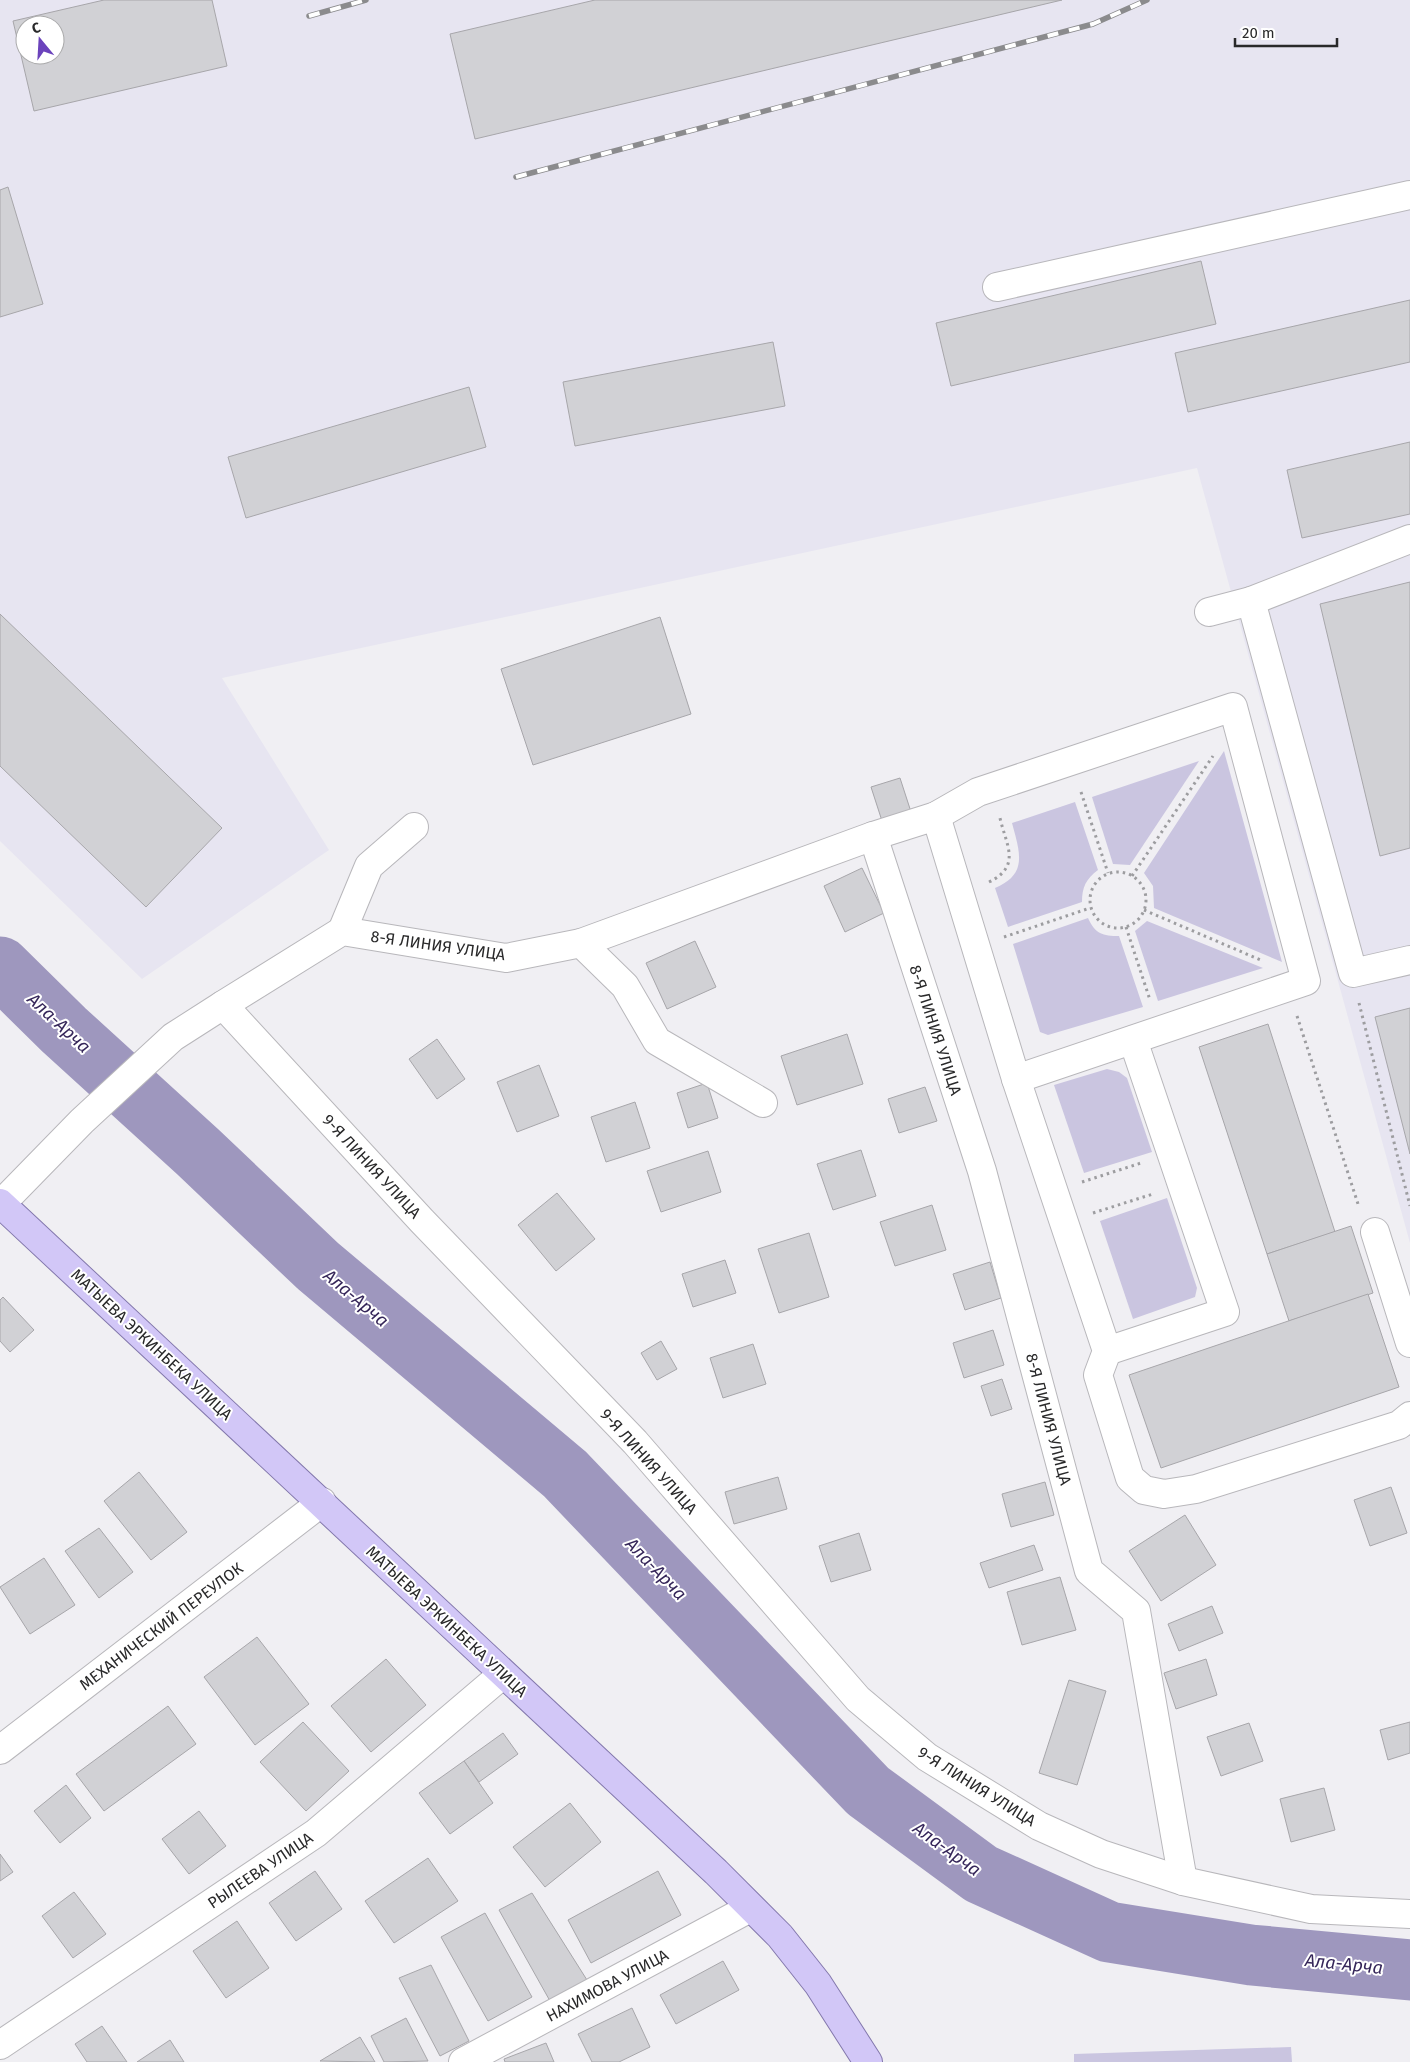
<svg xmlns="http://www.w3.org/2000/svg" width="1410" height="2062" font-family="'Fira Sans',sans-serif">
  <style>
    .built { fill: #e7e5f1; fill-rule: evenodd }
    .green { fill: #cac5e0 }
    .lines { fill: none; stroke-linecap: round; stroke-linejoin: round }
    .river { stroke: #9e97be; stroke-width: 61 }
    .building { fill: #d1d1d5; stroke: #a7a6aa; fill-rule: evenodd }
    .minor-casing { stroke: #b8b7bb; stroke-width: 30 }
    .major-casing { stroke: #8378ac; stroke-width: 30 }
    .path { stroke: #9d9da0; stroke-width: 3; stroke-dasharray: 2.5 4; stroke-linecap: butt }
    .minor { stroke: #fff; stroke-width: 28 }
    .major { stroke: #d2c7f7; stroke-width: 28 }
    .rail-casing { stroke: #8b8b8d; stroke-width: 5.5 }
    .rail { stroke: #fff; stroke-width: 4; stroke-dasharray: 11; stroke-linecap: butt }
    .labels { text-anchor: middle; stroke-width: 4; stroke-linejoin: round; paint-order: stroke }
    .street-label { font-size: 16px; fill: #29292a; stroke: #fff }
    .water-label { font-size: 18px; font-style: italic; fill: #36275a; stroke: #fff }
  </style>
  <rect width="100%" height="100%" fill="#f0eff3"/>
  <path class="built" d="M0,0H1410V1243L1197,468L222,678L329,850L142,979L0,841ZM25,25H55V55H25Z"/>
  <g class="green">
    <polygon points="1224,751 1282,962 1154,908 1153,886 1144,873"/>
    <polygon points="1199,761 1130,865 1113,864 1092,797"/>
    <path d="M1075,802L1098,870C1086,879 1082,887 1082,902L1008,927L995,888C1028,874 1020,853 1012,823Z"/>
    <path d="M1088,918C1095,934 1103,936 1119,936L1143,1007L1048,1035L1040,1032L1013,944Z"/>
    <polygon points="1147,921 1263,968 1158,1001 1135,931"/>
    <polygon points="1107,1069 1119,1072 1127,1078 1152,1152 1084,1173 1054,1085"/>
    <polygon points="1167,1198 1197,1288 1195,1297 1133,1319 1100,1221"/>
    <polygon points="1291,2047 1292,2062 1074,2062 1074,2054"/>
  </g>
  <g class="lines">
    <polyline class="river" points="0,967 64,1030 198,1152 318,1266 565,1474 868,1791 981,1874 1109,1932 1251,1955 1410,1970"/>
  </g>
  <g class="building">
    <path d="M104,0H212L227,66L34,111L13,21ZM25,25H55V55H25Z"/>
    <polygon points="595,0 1062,0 475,139 450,34"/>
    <polygon points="8,187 43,304 0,317 0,190"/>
    <polygon points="1201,261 1216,324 951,386 936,323"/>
    <polygon points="1410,300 1410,362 1188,412 1175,353"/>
    <polygon points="773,342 785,406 575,446 563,382"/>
    <polygon points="469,387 486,447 246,518 228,457"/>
    <polygon points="1410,442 1410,514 1302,538 1287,470"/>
    <polygon points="1410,582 1410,848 1380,856 1320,604"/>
    <polygon points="0,614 222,828 146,907 0,766"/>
    <polygon points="660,617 691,714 533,765 501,669"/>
    <polygon points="900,778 912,815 883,824 871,787"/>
    <polygon points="862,868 884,913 845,932 824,886"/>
    <polygon points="695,941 716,987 667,1009 646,963"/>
    <polygon points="1410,1008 1410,1154 1375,1017"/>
    <polygon points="1268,1024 1335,1232 1267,1254 1199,1047"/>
    <polygon points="847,1034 863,1084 797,1105 781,1056"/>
    <polygon points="437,1039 465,1079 437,1099 409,1059"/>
    <polygon points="539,1065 559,1116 517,1132 497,1082"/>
    <polygon points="707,1083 718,1118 688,1128 677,1093"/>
    <polygon points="925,1087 937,1121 899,1133 888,1099"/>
    <polygon points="635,1102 650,1148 606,1162 591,1117"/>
    <polygon points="861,1150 876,1196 833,1210 817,1164"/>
    <polygon points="708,1151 721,1192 661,1212 647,1171"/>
    <polygon points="557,1193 595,1239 556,1271 518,1225"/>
    <polygon points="932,1205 946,1250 895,1266 880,1222"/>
    <polygon points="1351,1226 1373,1293 1289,1321 1267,1254"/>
    <polygon points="809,1233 829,1297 779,1313 758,1249"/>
    <polygon points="725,1260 736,1293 693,1307 682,1274"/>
    <polygon points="990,1262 1001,1298 965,1310 953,1274"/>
    <polygon points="1368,1294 1399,1387 1161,1468 1129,1375"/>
    <polygon points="3,1297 34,1330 10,1352 0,1341 0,1300"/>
    <polygon points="993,1330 1004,1365 964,1378 953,1343"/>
    <polygon points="661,1341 677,1369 657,1380 641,1353"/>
    <polygon points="753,1344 766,1384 723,1398 710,1358"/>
    <polygon points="1002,1379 1012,1409 991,1416 981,1386"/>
    <polygon points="139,1472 187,1532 151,1560 104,1501"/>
    <polygon points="778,1477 787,1509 734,1524 725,1492"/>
    <polygon points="1045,1482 1054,1515 1011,1527 1002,1494"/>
    <polygon points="1391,1487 1407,1533 1370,1546 1354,1500"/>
    <polygon points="1185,1515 1216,1565 1161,1601 1129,1551"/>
    <polygon points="99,1528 133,1572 99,1598 65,1551"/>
    <polygon points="859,1533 871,1570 831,1582 819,1546"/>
    <polygon points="1034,1545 1043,1570 989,1588 980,1563"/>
    <polygon points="44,1558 75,1605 30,1634 0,1587"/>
    <polygon points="1060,1577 1076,1630 1022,1645 1007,1592"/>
    <polygon points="1212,1606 1223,1633 1179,1651 1168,1624"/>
    <polygon points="257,1637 309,1704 255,1745 204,1677"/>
    <polygon points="386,1659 426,1705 371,1752 331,1706"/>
    <polygon points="1206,1659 1217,1695 1176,1709 1164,1673"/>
    <polygon points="1069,1680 1106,1691 1077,1785 1039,1773"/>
    <polygon points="168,1706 196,1744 104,1811 76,1774"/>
    <polygon points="303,1722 349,1771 306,1811 260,1762"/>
    <polygon points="1410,1722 1410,1753 1388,1760 1380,1730"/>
    <polygon points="1249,1723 1263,1761 1221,1776 1207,1737"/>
    <polygon points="503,1733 518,1754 479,1782 464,1761"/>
    <polygon points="464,1761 493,1803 450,1834 419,1793"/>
    <polygon points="66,1785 91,1818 60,1843 34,1811"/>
    <polygon points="1324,1788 1335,1830 1291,1842 1280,1799"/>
    <polygon points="570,1803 601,1842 545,1887 513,1847"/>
    <polygon points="199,1811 226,1846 189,1874 162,1839"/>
    <polygon points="0,1854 13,1872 0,1881"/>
    <polygon points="428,1858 458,1901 394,1943 365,1901"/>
    <polygon points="315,1871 342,1909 296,1941 269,1903"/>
    <polygon points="658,1871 681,1915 591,1963 568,1920"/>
    <polygon points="74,1892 106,1934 73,1958 42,1916"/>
    <polygon points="532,1893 587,1980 550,2001 499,1910"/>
    <polygon points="485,1913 532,1997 488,2021 441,1937"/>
    <polygon points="237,1921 269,1968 226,1998 193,1951"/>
    <polygon points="723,1961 739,1990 676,2024 660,1995"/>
    <polygon points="431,1965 469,2041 440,2056 399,1978"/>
    <polygon points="632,2008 650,2047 619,2062 592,2062 578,2034"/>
    <polygon points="406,2018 428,2061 384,2062 371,2036"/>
    <polygon points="102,2026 127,2062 87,2062 75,2044"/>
    <polygon points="360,2037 375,2062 320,2061"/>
    <polygon points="170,2040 184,2062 137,2062"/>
    <polygon points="546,2043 554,2062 505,2062 504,2059"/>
  </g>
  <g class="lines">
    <g class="minor-casing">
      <g id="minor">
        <polyline points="997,287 1410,195"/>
        <polyline points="1410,539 1251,601 1353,973 1410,960"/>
        <polyline points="1209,612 1251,601"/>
        <polyline points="936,816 1016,1079 1107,1351 1098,1375 1130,1478 1144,1490 1164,1494 1196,1489 1399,1425 1410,1416"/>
        <polyline points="873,836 936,816 978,792 1233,707 1306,981 1016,1079"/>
        <polyline points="342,931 369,866 414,827"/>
        <polyline points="581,943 625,986 657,1041 763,1103"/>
        <polyline points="223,1005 342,931 506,958 581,943 873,836 982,1171 1089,1571 1136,1611 1183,1881"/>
        <polyline points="0,1205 82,1121 173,1037 223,1005 422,1221 635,1442 858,1699 927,1757 1039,1826 1101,1854 1183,1881 1311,1909 1410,1914"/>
        <polyline points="1375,1232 1410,1343"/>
        <polyline points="1107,1351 1225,1312 1133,1040"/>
        <polyline points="0,1750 322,1502"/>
        <polyline points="0,2045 316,1833 503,1674"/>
        <polyline points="463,2062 750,1908"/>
      </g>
    </g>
    <g class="major-casing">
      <polyline id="major" points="0,1203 716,1872 780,1936 818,1984 868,2062"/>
    </g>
    <g class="path">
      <polyline points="1081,792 1108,873"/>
      <circle cx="1118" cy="900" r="28"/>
      <polyline points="1132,876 1213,756"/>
      <path d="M989,882C1022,866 1006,845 1000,818"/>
      <polyline points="1144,910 1263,961"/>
      <polyline points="1126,927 1150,1000"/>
      <polyline points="1004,937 1090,908"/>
      <polyline points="1359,1003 1410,1206"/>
      <polyline points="1297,1016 1359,1207"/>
      <polyline points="1082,1182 1141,1163"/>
      <polyline points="1093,1213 1153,1194"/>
    </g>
    <use href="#minor" class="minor"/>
    <use href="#major" class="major"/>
    <g class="rail-casing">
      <g id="rail">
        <polyline points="309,16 366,0"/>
        <polyline points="516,177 1093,24 1147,0"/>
      </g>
    </g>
    <use href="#rail" class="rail"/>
  </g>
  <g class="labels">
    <g class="street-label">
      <text transform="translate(438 945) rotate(8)" y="6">8-Я ЛИНИЯ УЛИЦА</text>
      <text transform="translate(936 1030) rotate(72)" y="6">8-Я ЛИНИЯ УЛИЦА</text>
      <text transform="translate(372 1166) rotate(47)" y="6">9-Я ЛИНИЯ УЛИЦА</text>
      <text transform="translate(152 1344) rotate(43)" y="6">МАТЫЕВА ЭРКИНБЕКА УЛИЦА</text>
      <text transform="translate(1049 1419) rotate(75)" y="6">8-Я ЛИНИЯ УЛИЦА</text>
      <text transform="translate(649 1461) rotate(48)" y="6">9-Я ЛИНИЯ УЛИЦА</text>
      <text transform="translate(447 1621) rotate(43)" y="6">МАТЫЕВА ЭРКИНБЕКА УЛИЦА</text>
      <text transform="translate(161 1626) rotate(-37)" y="6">МЕХАНИЧЕСКИЙ ПЕРЕУЛОК</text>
      <text transform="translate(977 1786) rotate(32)" y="6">9-Я ЛИНИЯ УЛИЦА</text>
      <text transform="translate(260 1870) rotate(-34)" y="6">РЫЛЕЕВА УЛИЦА</text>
      <text transform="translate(607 1985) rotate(-28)" y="6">НАХИМОВА УЛИЦА</text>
    </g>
    <g class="water-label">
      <text transform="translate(59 1023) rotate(43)" y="6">Ала-Арча</text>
      <text transform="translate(356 1298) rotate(40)" y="6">Ала-Арча</text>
      <text transform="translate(656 1569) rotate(46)" y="6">Ала-Арча</text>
      <text transform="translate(947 1849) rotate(36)" y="6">Ала-Арча</text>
      <text transform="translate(1344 1964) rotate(6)" y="6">Ала-Арча</text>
    </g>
  </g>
  <g transform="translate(40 40) rotate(342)"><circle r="24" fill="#ffffff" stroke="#a9a9aa"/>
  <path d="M0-4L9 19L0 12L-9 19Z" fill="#6b43bc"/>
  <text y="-8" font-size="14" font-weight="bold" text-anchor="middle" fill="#29292a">С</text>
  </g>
  <path d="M1235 38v8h102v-8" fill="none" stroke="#29292a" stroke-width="2.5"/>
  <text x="1242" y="38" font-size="15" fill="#29292a" stroke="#ffffff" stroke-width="4" paint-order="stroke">20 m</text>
</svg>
